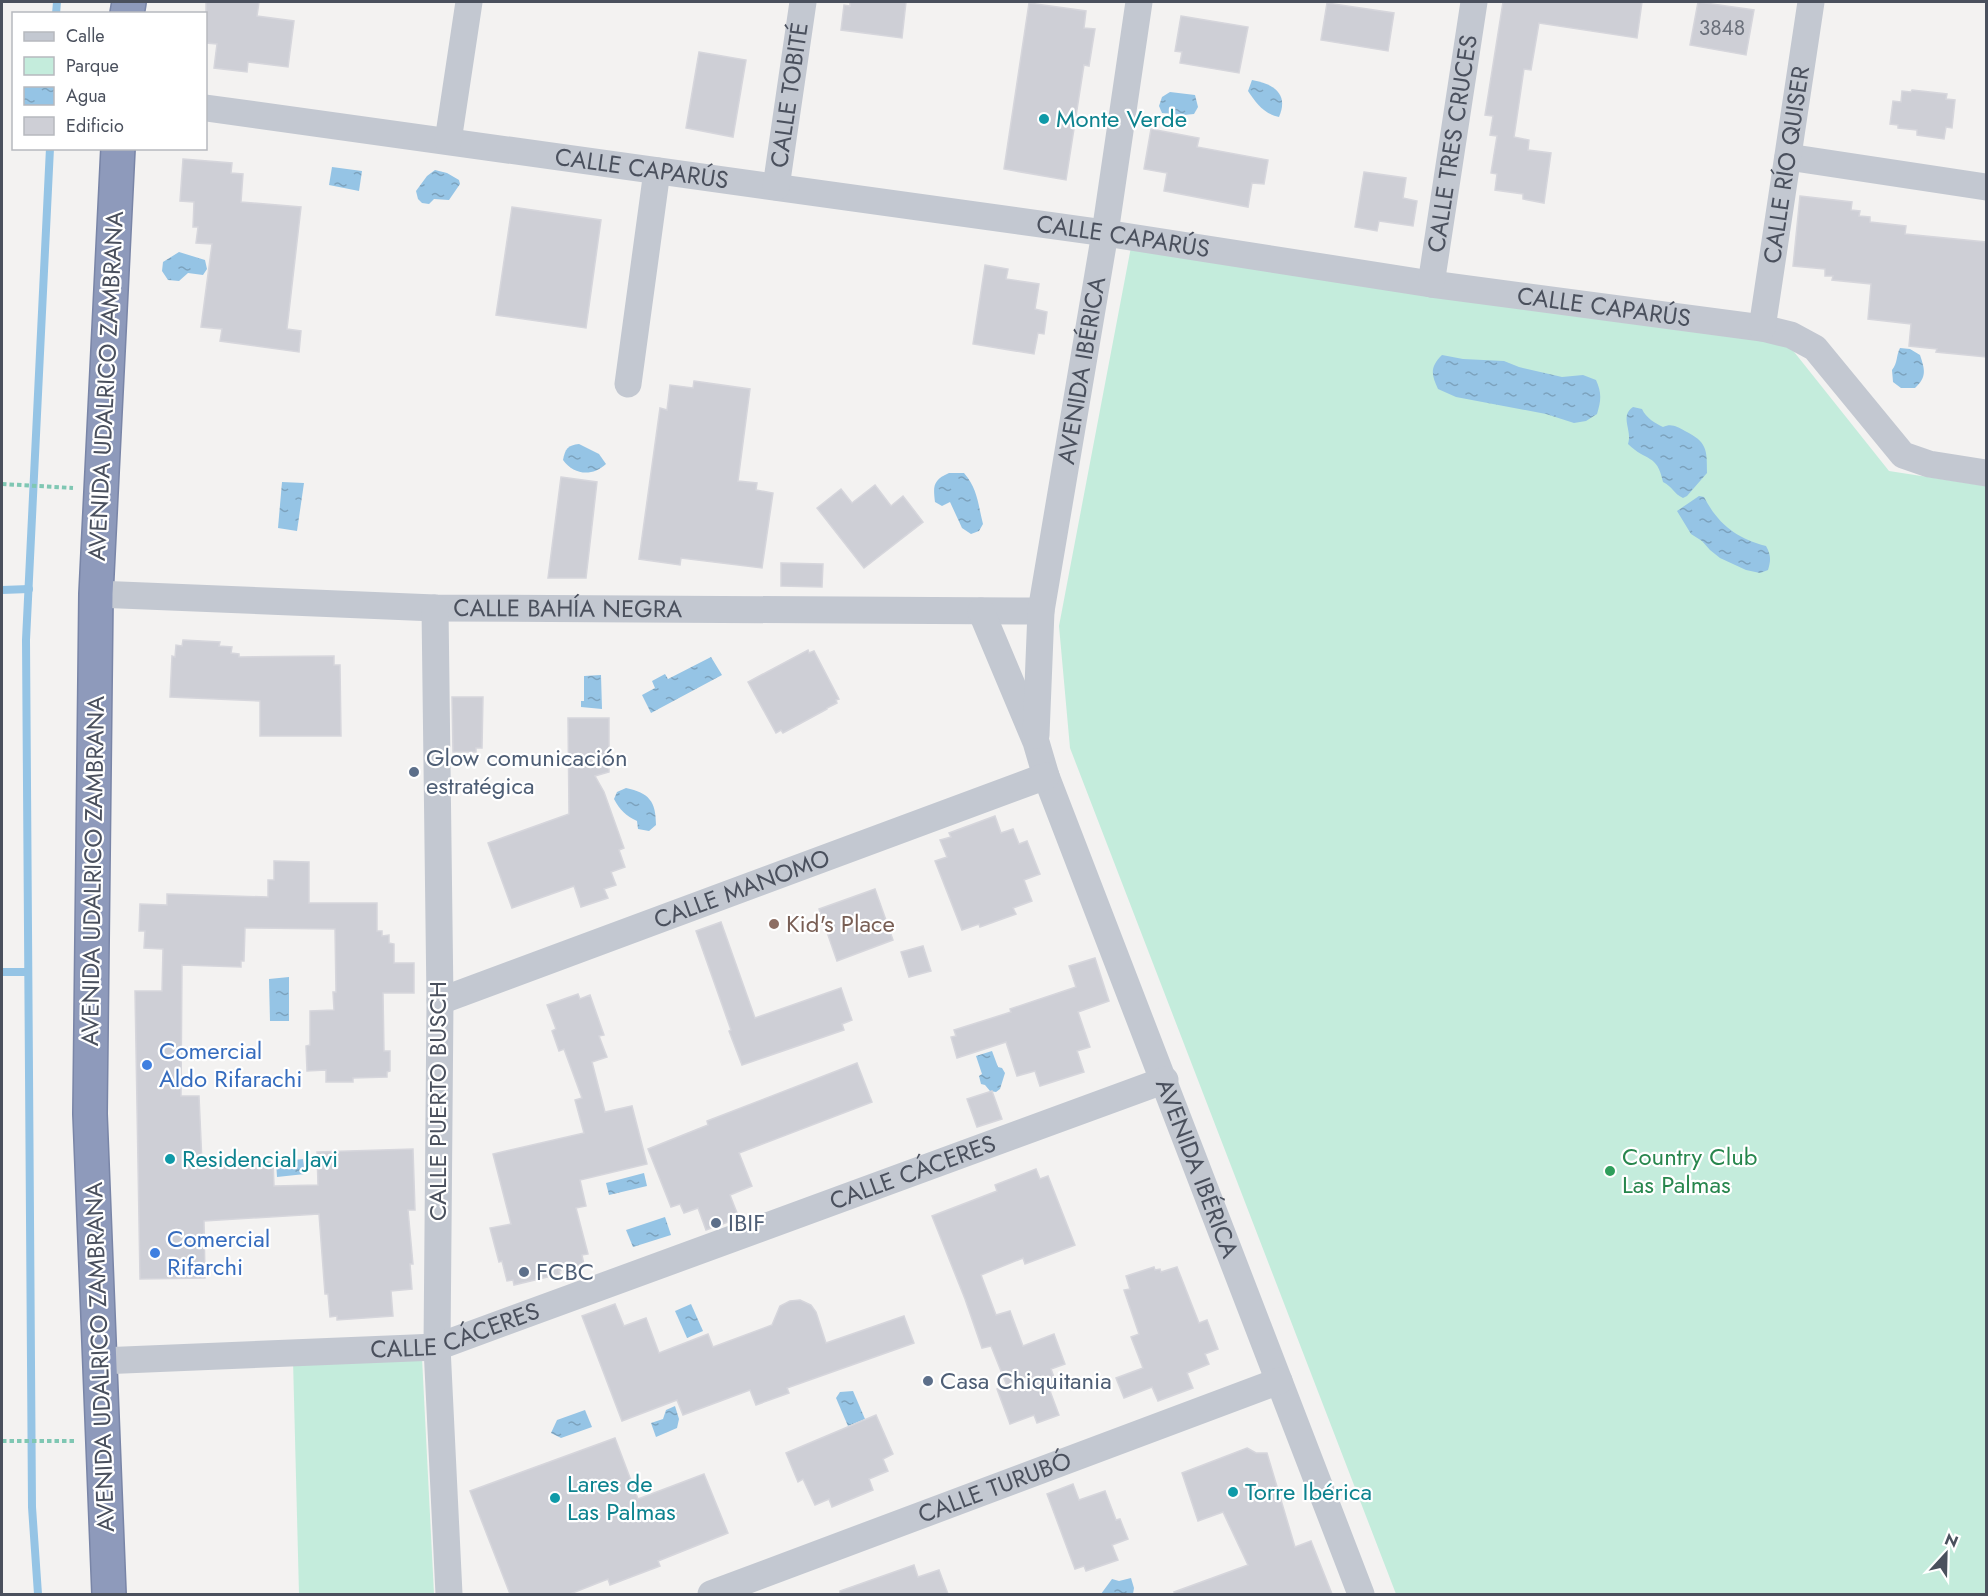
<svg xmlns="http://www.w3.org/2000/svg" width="1988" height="1596" font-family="Jost,sans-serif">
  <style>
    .park { fill: #c4ecdc }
    .water { fill: url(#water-ripples) }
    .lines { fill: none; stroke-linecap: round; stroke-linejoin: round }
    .stream { stroke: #95c4e5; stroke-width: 8 }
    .building { fill: #cecfd6; stroke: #d6d6dc; stroke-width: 1.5 }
    .highway-casing { stroke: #7985a7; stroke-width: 36 }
    .path { stroke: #7fc7b3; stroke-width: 4; stroke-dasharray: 4.5 3; stroke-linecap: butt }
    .minor { stroke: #c3c8d1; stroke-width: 27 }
    .highway { stroke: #8e9abb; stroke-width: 33 }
    .culture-dot { fill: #0f9aa8; stroke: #fff; stroke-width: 2 }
    .service-dot { fill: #5c6f8a; stroke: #fff; stroke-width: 2 }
    .education-dot { fill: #8d6e63; stroke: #fff; stroke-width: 2 }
    .shop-dot { fill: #3f7fe0; stroke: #fff; stroke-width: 2 }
    .leisure-dot { fill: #2e9e5b; stroke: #fff; stroke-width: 2 }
    .labels { text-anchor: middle; stroke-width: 4.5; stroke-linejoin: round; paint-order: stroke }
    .number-label { font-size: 21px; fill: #6b707b }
    .street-label { font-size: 24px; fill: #4a505d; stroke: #fff }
    .culture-label { font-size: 24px; fill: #0d838f; stroke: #fff; text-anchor: start }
    .service-label { font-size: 24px; fill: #4e5e75; stroke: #fff; text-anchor: start }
    .education-label { font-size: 24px; fill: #785e54; stroke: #fff; text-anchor: start }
    .shop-label { font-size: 24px; fill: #366cbe; stroke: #fff; text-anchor: start }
    .leisure-label { font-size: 24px; fill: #27864d; stroke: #fff; text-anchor: start }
  </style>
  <defs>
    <pattern id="water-ripples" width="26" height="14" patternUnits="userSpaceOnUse" patternTransform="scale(1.5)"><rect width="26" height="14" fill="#95c4e5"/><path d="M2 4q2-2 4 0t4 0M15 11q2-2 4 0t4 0" fill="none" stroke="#7ca2bd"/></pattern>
  </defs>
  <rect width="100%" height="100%" fill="#f3f2f1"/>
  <g class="park">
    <polygon points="1131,247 1787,343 1889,471 1986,486 1986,1594 1396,1594 1070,748 1059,626"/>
    <polygon points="422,1358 434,1594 299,1594 293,1360"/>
  </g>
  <g class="water">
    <path d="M1252,80C1274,84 1289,94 1279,117C1264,114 1256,103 1248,91Z"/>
    <polygon points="1170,92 1195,95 1198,107 1194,114 1184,115 1162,113 1159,106 1162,97"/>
    <polygon points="332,167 362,171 359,191 329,185"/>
    <polygon points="435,170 447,173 459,180 460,184 449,200 434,199 429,204 422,203 418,199 416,191 427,176"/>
    <polygon points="179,252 205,260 207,269 203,275 188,273 179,281 168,280 162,271 163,262"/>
    <path d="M1900,348L1910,349L1920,355C1925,370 1927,377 1915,388H1901L1893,382L1892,370C1898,363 1896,355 1900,348Z"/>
    <path d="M1442,355L1463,359L1504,361L1519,367L1562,377L1583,375L1596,380C1602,393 1601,401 1597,414L1586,421L1574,423L1546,414L1456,397L1438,389C1431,374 1430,367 1442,355Z"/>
    <path d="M1633,407L1642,409C1646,418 1655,423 1663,427C1672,423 1677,427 1685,431C1707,442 1707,449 1707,473L1687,496L1683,498C1674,494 1672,486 1663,482C1657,453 1646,462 1628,444C1633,431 1619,416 1633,407Z"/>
    <path d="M579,444L599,454L606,464C592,477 574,475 563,460C565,449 568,445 579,444Z"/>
    <path d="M949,473H964C978,489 978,505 983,524L979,531L971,534L962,528L950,502L942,506L935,502C933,486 933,480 949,473Z"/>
    <polygon points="282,482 304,483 297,531 278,528"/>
    <path d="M1699,496L1704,497C1718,524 1736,538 1766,546C1771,555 1771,560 1768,570L1760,573L1746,570L1720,558L1710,550L1702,541L1691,534L1677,511Z"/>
    <polygon points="711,657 722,675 651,713 642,695 655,688 652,681 665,674 668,679"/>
    <polygon points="601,675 602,709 581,707 581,701 584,701 584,676"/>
    <path d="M626,788C649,793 656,801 656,825L649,831L638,829L637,821C626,816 620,810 614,799L617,792Z"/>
    <polygon points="289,977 289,1021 270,1021 269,979"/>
    <polygon points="992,1051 998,1067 1002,1068 1005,1073 1000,1089 996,1092 990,1091 985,1085 981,1084 979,1076 982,1074 976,1056"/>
    <polygon points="303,1159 305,1174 277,1177 276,1162"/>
    <polygon points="644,1173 647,1186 609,1195 606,1183"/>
    <polygon points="665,1217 671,1235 633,1247 626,1230"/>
    <polygon points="691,1304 703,1331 687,1338 675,1311"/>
    <polygon points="853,1391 865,1419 848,1426 836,1398 840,1392"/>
    <polygon points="675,1406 679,1419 677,1428 656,1437 651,1423 663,1419 666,1410"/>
    <polygon points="585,1410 592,1427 561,1438 551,1433 557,1420"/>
    <polygon points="1131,1578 1134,1588 1133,1594 1101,1594 1112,1579 1119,1581"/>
  </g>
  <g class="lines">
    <g class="stream">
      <polyline points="56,14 57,2"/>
      <polyline points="2,590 29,589"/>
      <polyline points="2,972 28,972"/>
      <polyline points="38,1594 32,1507 26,640 50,148"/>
    </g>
  </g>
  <g class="building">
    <polygon points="206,2 259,2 257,16 294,21 288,67 248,62 247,72 214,68 217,44 206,43"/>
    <polygon points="850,2 906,2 902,38 841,30 844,5 850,6"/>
    <polygon points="1503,2 1642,2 1637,38 1539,23 1531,70 1524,69 1514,137 1529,140 1528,150 1551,153 1544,203 1523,199 1523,194 1495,190 1497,174 1491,173 1497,136 1490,135 1493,116 1485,115"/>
    <polygon points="1698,2 1754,10 1746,55 1690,45"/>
    <polygon points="1029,3 1086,11 1084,28 1095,29 1089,66 1084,65 1066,180 1004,169"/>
    <polygon points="1327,3 1394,13 1388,51 1321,40"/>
    <polygon points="1181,16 1248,27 1239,73 1180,63 1182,52 1175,51"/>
    <polygon points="699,52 746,60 733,137 686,128"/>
    <polygon points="1912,90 1947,94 1946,99 1955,100 1952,128 1946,127 1944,139 1917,135 1917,130 1898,128 1898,125 1890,124 1893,101 1901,102 1902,91 1911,92"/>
    <polygon points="1151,129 1199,138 1197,147 1268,160 1264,184 1252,183 1248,207 1164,191 1167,173 1144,169"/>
    <polygon points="183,159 232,163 231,173 243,174 241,202 301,207 287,329 301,331 299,352 220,341 222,329 201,327 212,244 196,243 198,227 193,227 194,202 180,201"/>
    <polygon points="1364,172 1406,178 1403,198 1417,201 1413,226 1379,221 1377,231 1355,227"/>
    <polygon points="1800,196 1852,202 1851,210 1860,211 1859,216 1870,217 1870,222 1906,226 1905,234 1986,242 1986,357 1936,352 1937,349 1909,346 1911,324 1868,319 1871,284 1832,280 1833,276 1825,276 1825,269 1793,266"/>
    <polygon points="512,207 601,220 586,328 496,315"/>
    <polygon points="985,265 1008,269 1006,279 1039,284 1035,309 1047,312 1044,334 1038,333 1034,354 973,344"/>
    <polygon points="694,381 750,389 738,481 757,483 756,490 773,493 762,568 681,558 680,565 639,559 660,408 667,410 670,385 693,388"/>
    <polygon points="561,477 597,482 586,578 548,578"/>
    <polygon points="875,485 891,506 903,496 923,522 864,568 817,508 841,489 852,503"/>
    <polygon points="781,563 823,564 822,587 781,586"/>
    <polygon points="183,640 220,642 219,646 232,647 231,653 239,654 239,657 334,656 334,665 340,665 341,736 260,736 260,701 170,697 172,656 175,657 176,645 182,646"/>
    <polygon points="808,650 809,653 814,651 839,699 836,700 837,703 827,708 827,709 783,733 781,730 776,733 748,682"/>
    <polygon points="452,697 483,697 482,748 476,748 476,752 453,752"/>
    <polygon points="568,718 609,718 609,772 595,776 604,792 624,848 619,850 625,867 611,872 616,885 604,889 608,898 581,907 574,886 512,908 488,843 569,814"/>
    <polygon points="995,816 1001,833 1013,829 1019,844 1027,841 1040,874 1024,880 1032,901 1013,908 1016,914 980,927 979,924 962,930 935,861 947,857 940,840 951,837 949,833"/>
    <polygon points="274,861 309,862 309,903 377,903 377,931 382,931 382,936 389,935 389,943 394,944 394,963 414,963 414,993 383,993 384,1051 390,1051 390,1071 387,1072 387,1077 353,1078 353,1082 326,1082 326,1070 307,1071 306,1046 310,1045 310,1011 334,1010 333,992 336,992 335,929 245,928 244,961 241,961 241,967 182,965 181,1096 199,1096 202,1163 273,1161 274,1186 318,1185 317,1152 413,1149 415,1210 408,1210 413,1264 410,1264 412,1289 391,1291 393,1316 337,1320 337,1316 330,1317 328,1294 325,1294 319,1214 204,1221 205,1278 140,1279 135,991 162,991 163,949 144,948 145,931 139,931 140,904 167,905 167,894 268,897 268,880 274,880"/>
    <polygon points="875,889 893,940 837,961 819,909"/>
    <polygon points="721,922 755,1018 841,988 852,1020 842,1024 844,1030 742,1065 729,1031 731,1030 696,931"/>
    <polygon points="923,946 931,971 909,977 901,952"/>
    <polygon points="1095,958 1109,1001 1078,1012 1090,1047 1077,1051 1084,1072 1040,1086 1035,1071 1017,1076 1006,1042 957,1058 951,1037 956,1036 954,1030 1011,1012 1010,1009 1076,987 1069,966"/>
    <polygon points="578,994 580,999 590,995 604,1035 599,1036 607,1057 592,1062 605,1112 632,1106 647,1164 580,1180 586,1206 576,1208 588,1254 582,1255 584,1265 559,1271 560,1274 514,1285 513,1280 507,1281 502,1261 499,1262 490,1228 511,1224 493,1154 584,1133 575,1100 582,1098 564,1049 559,1051 552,1031 556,1029 547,1005"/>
    <polygon points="857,1063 872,1102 739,1153 752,1186 730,1195 739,1218 706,1230 698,1208 684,1213 680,1204 671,1207 648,1149 708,1125 707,1121"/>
    <polygon points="992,1091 1002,1119 977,1127 967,1099"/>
    <polygon points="1036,1169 1040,1179 1048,1176 1075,1245 1025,1264 1023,1258 981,1275 996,1315 1010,1311 1023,1346 1054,1334 1065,1364 1051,1369 1058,1388 1050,1391 1059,1415 1037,1423 1034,1415 1010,1424 997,1389 1007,1386 991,1346 982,1348 965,1299 932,1216 997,1191 995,1185"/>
    <polygon points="1154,1267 1155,1270 1160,1269 1161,1272 1177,1267 1199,1323 1207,1320 1218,1349 1205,1354 1209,1364 1187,1373 1193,1388 1158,1401 1152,1387 1124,1398 1116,1378 1143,1368 1131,1337 1139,1334 1124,1290 1130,1289 1126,1276"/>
    <polygon points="800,1300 811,1305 816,1312 826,1343 904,1316 914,1343 787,1388 789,1393 756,1405 750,1390 683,1415 677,1400 622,1421 582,1316 615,1304 624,1326 646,1318 659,1353 708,1334 713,1347 772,1325 780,1306 790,1301"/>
    <polygon points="876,1415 893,1454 883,1459 888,1471 869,1479 873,1490 832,1507 829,1499 815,1505 803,1479 798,1482 786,1453"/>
    <polygon points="615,1438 638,1499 704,1474 728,1533 658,1561 660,1566 610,1585 608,1579 570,1594 510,1594 470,1491"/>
    <polygon points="1247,1448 1256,1453 1267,1453 1295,1547 1311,1541 1332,1594 1175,1594 1174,1592 1248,1565 1223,1512 1198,1521 1182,1473"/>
    <polygon points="1073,1484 1079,1500 1105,1491 1116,1520 1120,1519 1128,1539 1112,1545 1118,1560 1086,1571 1084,1566 1075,1569 1047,1494"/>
    <polygon points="914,1565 918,1577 939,1570 948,1594 840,1594 840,1591"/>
  </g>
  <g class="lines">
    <g class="highway-casing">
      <g id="highway">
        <polyline points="127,14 129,2"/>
        <polyline points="109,1594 90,1114 96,594 118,148"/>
      </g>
    </g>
    <g class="path">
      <polyline points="2,484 73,488"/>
      <polyline points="2,1441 74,1441"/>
    </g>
    <g class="minor">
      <path id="s1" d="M206,108L1105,233L1431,284L1762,328L1791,335L1815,348L1903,455L1929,464L1986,473"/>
      <polyline points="448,141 469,2"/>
      <polyline points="1788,157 1986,187"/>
      <path id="s2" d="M776,187L803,2"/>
      <path id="s3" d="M1431,284L1474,2"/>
      <path id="s4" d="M1762,328L1811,2"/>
      <polyline points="628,384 657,171"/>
      <path id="s5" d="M96,594L435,608L1041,611"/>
      <polyline points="435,608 440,1001 437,1347 449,1594"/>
      <path id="s6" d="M981,611L1036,742L1046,776L1361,1594"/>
      <path id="s7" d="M1036,735L1041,611L1105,233L1139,2"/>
      <path id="s8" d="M440,1001L1046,776"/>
      <path id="s9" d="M100,1361L437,1347L1165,1080"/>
      <path id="s10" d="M711,1594L1279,1381"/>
    </g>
    <use href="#highway" class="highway"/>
  </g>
  <g class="culture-dot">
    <circle cx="1044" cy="119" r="6"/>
    <circle cx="170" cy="1159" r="6"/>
    <circle cx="1233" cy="1492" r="6"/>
    <circle cx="555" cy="1498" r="6"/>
  </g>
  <g class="service-dot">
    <circle cx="414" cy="772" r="6"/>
    <circle cx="716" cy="1223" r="6"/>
    <circle cx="524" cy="1272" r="6"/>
    <circle cx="928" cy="1381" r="6"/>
  </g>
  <circle class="education-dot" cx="774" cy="924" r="6"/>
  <g class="shop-dot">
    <circle cx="147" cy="1065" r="6"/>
    <circle cx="155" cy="1253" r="6"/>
  </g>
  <circle class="leisure-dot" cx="1610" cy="1171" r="6"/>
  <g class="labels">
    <g class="number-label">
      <text x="1722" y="35">3848</text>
    </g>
    <g class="street-label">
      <text dy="8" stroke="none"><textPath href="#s2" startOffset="93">CALLE TOBITÉ</textPath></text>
      <text dy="8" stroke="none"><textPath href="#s3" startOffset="142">CALLE TRES CRUCES</textPath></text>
      <text dy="8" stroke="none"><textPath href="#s4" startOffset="165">CALLE RÍO QUISER</textPath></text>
      <text dy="8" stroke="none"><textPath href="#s1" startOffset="440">CALLE CAPARÚS</textPath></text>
      <text dy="8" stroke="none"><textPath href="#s1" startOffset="926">CALLE CAPARÚS</textPath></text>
      <text dy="8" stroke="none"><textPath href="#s1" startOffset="1412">CALLE CAPARÚS</textPath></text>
      <text dy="8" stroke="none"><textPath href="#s7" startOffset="368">AVENIDA IBÉRICA</textPath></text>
      <text transform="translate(106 386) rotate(-87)" y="8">AVENIDA UDALRICO ZAMBRANA</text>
      <text dy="8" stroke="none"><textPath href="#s5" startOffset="472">CALLE BAHÍA NEGRA</textPath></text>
      <text transform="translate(93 871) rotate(-89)" y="8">AVENIDA UDALRICO ZAMBRANA</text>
      <text dy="8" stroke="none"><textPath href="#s8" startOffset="322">CALLE MANOMO</textPath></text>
      <text transform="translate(438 1101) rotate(-90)" y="8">CALLE PUERTO BUSCH</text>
      <text dy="8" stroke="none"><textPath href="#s6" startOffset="598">AVENIDA IBÉRICA</textPath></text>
      <text dy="8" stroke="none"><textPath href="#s9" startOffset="844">CALLE CÁCERES</textPath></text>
      <text dy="8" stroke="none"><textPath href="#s9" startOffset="358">CALLE CÁCERES</textPath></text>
      <text transform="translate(100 1357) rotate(-92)" y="8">AVENIDA UDALRICO ZAMBRANA</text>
      <text dy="8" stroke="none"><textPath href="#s10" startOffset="303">CALLE TURUBÓ</textPath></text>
    </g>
    <g class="culture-label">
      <text x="1056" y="127">Monte Verde</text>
      <text x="182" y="1167">Residencial Javi</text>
      <text x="567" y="1492">Lares de<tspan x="567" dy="28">Las Palmas</tspan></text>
      <text x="1245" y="1500">Torre Ibérica</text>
    </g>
    <g class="service-label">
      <text x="426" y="766">Glow comunicación<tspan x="426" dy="28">estratégica</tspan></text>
      <text x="728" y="1231">IBIF</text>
      <text x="536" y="1280">FCBC</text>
      <text x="940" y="1389">Casa Chiquitania</text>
    </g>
    <g class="education-label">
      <text x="786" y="932">Kid's Place</text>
    </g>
    <g class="shop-label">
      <text x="159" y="1059">Comercial<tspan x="159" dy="28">Aldo Rifarachi</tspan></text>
      <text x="167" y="1247">Comercial<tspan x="167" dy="28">Rifarchi</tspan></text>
    </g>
    <g class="leisure-label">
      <text x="1622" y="1165">Country Club<tspan x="1622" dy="28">Las Palmas</tspan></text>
    </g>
  </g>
  <rect width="1988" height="1596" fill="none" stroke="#4a505d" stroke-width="6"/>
  <rect x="12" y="12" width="195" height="138" fill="#ffffff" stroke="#b7b9be" stroke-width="1.5"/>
  <rect x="24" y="32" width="30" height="9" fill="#c3c8d1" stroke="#b7b9be" stroke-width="1.5"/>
  <text x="66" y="42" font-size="18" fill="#4a505d">Calle</text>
  <rect x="24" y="57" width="30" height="18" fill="#c4ecdc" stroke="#b7b9be" stroke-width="1.5"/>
  <text x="66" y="72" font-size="18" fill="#4a505d">Parque</text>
  <rect x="24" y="87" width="30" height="18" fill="url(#water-ripples)" stroke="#b7b9be" stroke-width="1.5"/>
  <text x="66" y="102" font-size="18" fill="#4a505d">Agua</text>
  <rect x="24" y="117" width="30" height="18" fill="#cecfd6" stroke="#b7b9be" stroke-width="1.5"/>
  <text x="66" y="132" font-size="18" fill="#4a505d">Edificio</text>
  <g transform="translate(1946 1554) rotate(22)" stroke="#ffffff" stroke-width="4.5" paint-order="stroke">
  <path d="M0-4.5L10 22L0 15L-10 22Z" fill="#4a505d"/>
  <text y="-9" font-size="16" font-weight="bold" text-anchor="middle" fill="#4a505d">N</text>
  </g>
</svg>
